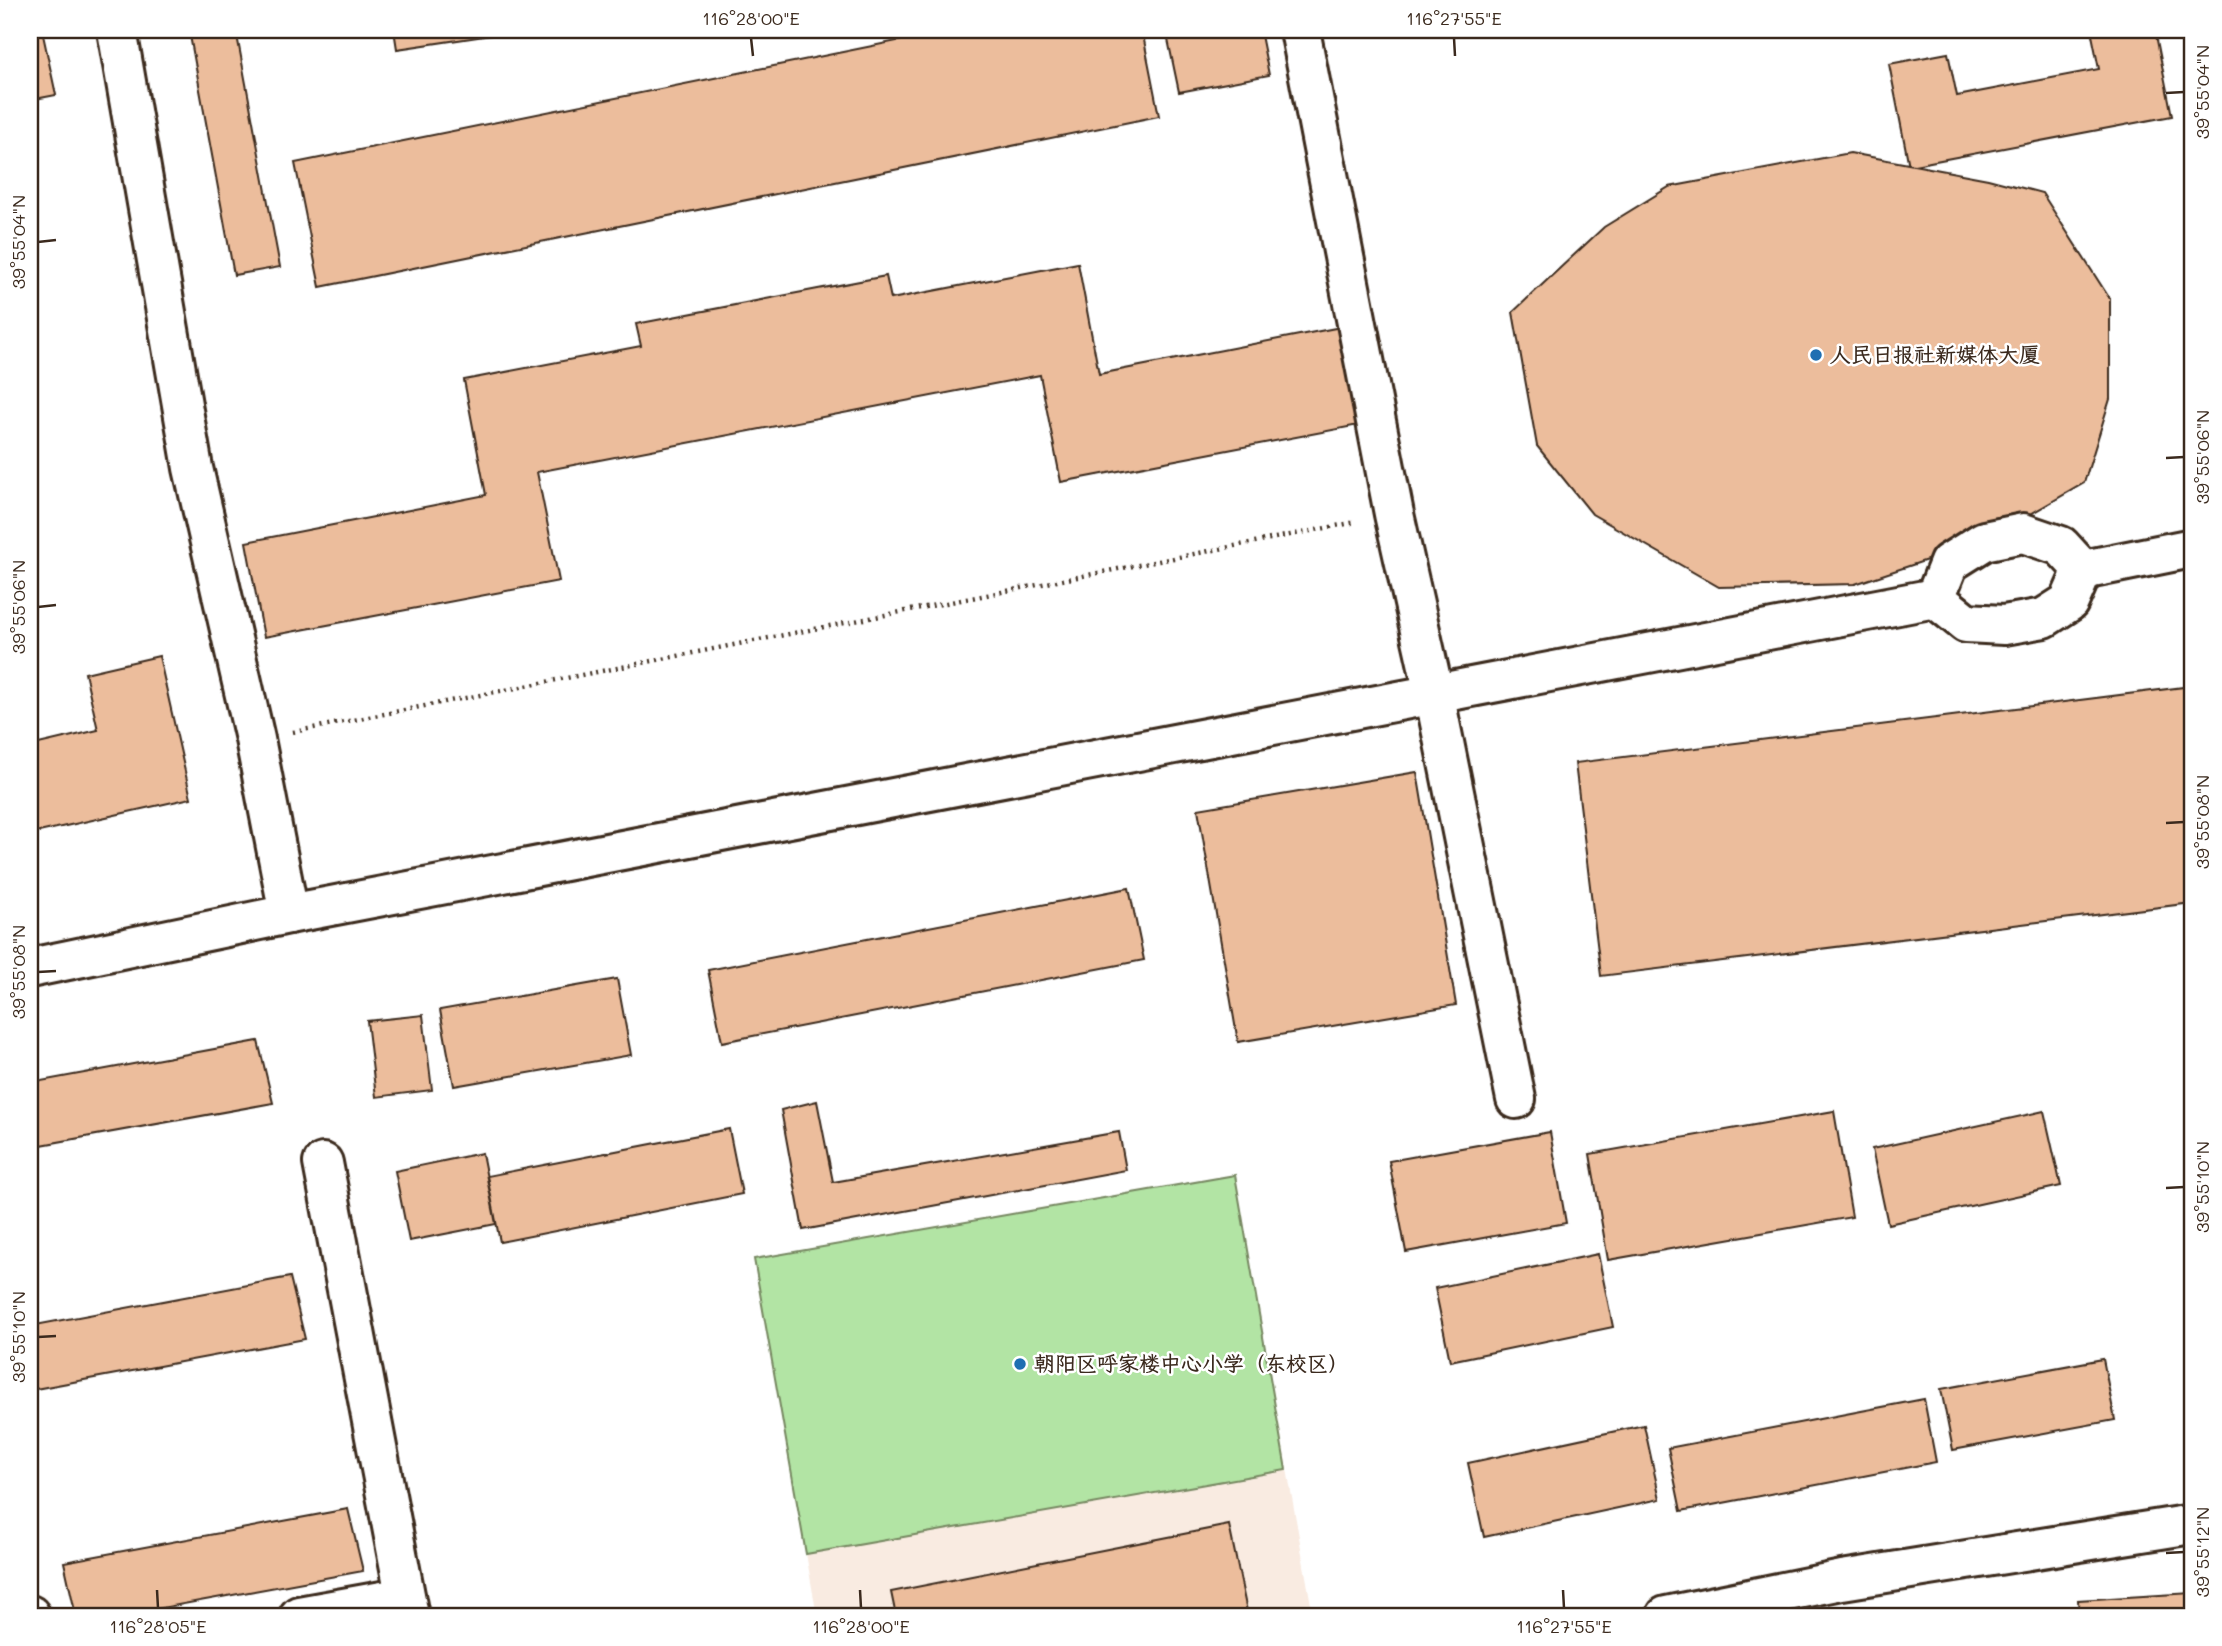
<svg xmlns="http://www.w3.org/2000/svg" width="2222" height="1646" font-family="Mali,'LXGW WenKai TC',sans-serif">
  <style>
    .built { fill: #f9ebe1 }
    .green { fill: #b2e4a4; stroke: #768761; stroke-width: 2 }
    .building { fill: #ecbd9c; stroke: #3b2a1e; stroke-width: 2 }
    .lines { fill: none; stroke-linecap: round; stroke-linejoin: round }
    .minor-casing { stroke: #3b2a1e; stroke-width: 44 }
    .path { stroke: #3b2a1e; stroke-width: 4.5; stroke-dasharray: 2 5; stroke-linecap: butt }
    .minor { stroke: #fff; stroke-width: 38 }
    .ticks { fill: none; stroke: #3b2a1e; stroke-width: 2.5 }
    .poi-dot { fill: #1f6fb2; stroke: #fff; stroke-width: 2.5 }
    .labels { text-anchor: middle; stroke-width: 5; stroke-linejoin: round; paint-order: stroke }
    .poi-label { font-size: 21px; font-weight: bold; fill: #3b2a1e; stroke: #fff; text-anchor: start }
    .neatline { fill: none; stroke: #3b2a1e; stroke-width: 2.5 }
    .ticks-label { font-size: 18px; text-anchor: middle; fill: #3b2a1e }
  </style>
  <rect width="100%" height="100%" fill="#fff"/>
  <filter id="ink" filterUnits="userSpaceOnUse"><feTurbulence type="fractalNoise" baseFrequency=".0143" numOctaves="2"/><feDisplacementMap in="SourceGraphic" scale="14" xChannelSelector="R" yChannelSelector="G"/><feConvolveMatrix kernelMatrix="1 2 1 2 8 2 1 2 1" color-interpolation-filters="sRGB"/></filter>
  <g filter="url(#ink)">
    <polygon class="built" points="1235,1175 1313,1616 817,1616 754,1259"/>
    <polygon class="green" points="1235,1175 1286,1470 806,1554 754,1259"/>
    <g class="building">
      <polygon points="30,30 42,30 56,95 30,100"/>
      <polygon points="189,30 236,30 280,267 234,275"/>
      <polygon points="394,30 524,30 397,49"/>
      <polygon points="951,30 1142,30 1159,116 320,287 295,163"/>
      <polygon points="1166,30 1260,30 1269,75 1179,92"/>
      <polygon points="2091,30 2155,30 2172,116 1909,166 1889,64 1948,53 1957,96 2099,69"/>
      <polygon points="1850,153 1988,179 2042,193 2110,299 2110,399 2084,483 1984,541 1855,584 1719,587 1592,514 1537,446 1513,312 1604,227 1669,187"/>
      <polygon points="1078,263 1099,374 1346,326 1364,424 1061,482 1040,375 537,472 559,581 264,637 246,542 486,495 464,380 641,346 636,324 886,276 891,299"/>
      <polygon points="159,656 191,798 30,834 30,746 98,730 85,673"/>
      <polygon points="2192,686 2192,903 1601,976 1575,763"/>
      <polygon points="1417,772 1456,1005 1238,1042 1198,809"/>
      <polygon points="1129,888 1144,960 722,1042 708,970"/>
      <polygon points="617,979 631,1055 454,1086 440,1010"/>
      <polygon points="423,1015 432,1090 376,1097 367,1021"/>
      <polygon points="258,1041 273,1103 30,1147 30,1083"/>
      <polygon points="817,1101 833,1182 1119,1132 1126,1170 803,1230 781,1110"/>
      <polygon points="1834,1111 1852,1217 1608,1260 1590,1154"/>
      <polygon points="2044,1111 2061,1186 1888,1224 1872,1149"/>
      <polygon points="729,1129 742,1194 500,1242 487,1176"/>
      <polygon points="1550,1132 1566,1223 1406,1252 1389,1161"/>
      <polygon points="482,1153 496,1224 409,1241 395,1171"/>
      <polygon points="1598,1254 1613,1327 1450,1361 1435,1288"/>
      <polygon points="290,1277 305,1339 30,1390 30,1326"/>
      <polygon points="2103,1359 2115,1420 1953,1450 1941,1389"/>
      <polygon points="1924,1399 1936,1462 1681,1511 1668,1448"/>
      <polygon points="1644,1425 1660,1499 1484,1537 1468,1463"/>
      <polygon points="348,1509 363,1571 118,1616 76,1616 64,1562"/>
      <polygon points="1229,1525 1248,1616 896,1616 891,1592"/>
      <polygon points="2192,1593 2192,1616 2079,1616 2078,1600"/>
    </g>
    <g class="lines">
      <g class="minor-casing">
        <g id="minor">
          <polyline points="117,30 193,468 255,739 289,914"/>
          <polyline points="1300,30 1394,514 1434,693 1516,1099"/>
          <polygon points="2023,533 2061,546 2083,570 2069,602 2044,618 2004,625 1966,623 1935,598 1949,563 1984,541"/>
          <polyline points="2083,570 2192,548"/>
          <polyline points="30,968 289,914 1935,598"/>
          <polyline points="323,1163 409,1616"/>
          <polyline points="30,1615 30,1616"/>
          <polyline points="299,1616 405,1597"/>
          <polyline points="1666,1616 1842,1580 2192,1524"/>
        </g>
      </g>
      <polyline class="path" points="293,732 1356,522"/>
      <use href="#minor" class="minor"/>
    </g>
  </g>
  <path class="ticks" d="M751,38L753,56M1454,38L1455,56M2166,93L2184,92M38,242L56,240M2166,458L2184,457M38,607L56,605M2166,823L2184,822M38,972L56,971M2166,1188L2184,1187M38,1337L56,1336M2166,1553L2184,1552M157,1590L158,1608M860,1590L861,1608M1563,1590L1564,1608"/>
  <g class="poi-dot">
    <circle cx="1816" cy="355" r="7"/>
    <circle cx="1020" cy="1364" r="7"/>
  </g>
  <g class="labels">
    <g class="poi-label">
      <text x="1830" y="362">人民日报社新媒体大厦</text>
      <text x="1034" y="1371">朝阳区呼家楼中心小学（东校区）</text>
    </g>
  </g>
  <rect width="2222" height="1646" fill="none" stroke="#fff" stroke-width="77"/>
  <rect x="38" y="38" width="2146" height="1570" class="neatline"/>
  <g class="ticks-label">
    <text x="751" y="25">116°28'00"E</text>
    <text x="1454" y="25">116°27'55"E</text>
    <text transform="translate(2203 92) rotate(-90)" y="6">39°55'04"N</text>
    <text transform="translate(19 242) rotate(-90)" y="6">39°55'04"N</text>
    <text transform="translate(2203 457) rotate(-90)" y="6">39°55'06"N</text>
    <text transform="translate(19 607) rotate(-90)" y="6">39°55'06"N</text>
    <text transform="translate(2203 822) rotate(-90)" y="6">39°55'08"N</text>
    <text transform="translate(19 972) rotate(-90)" y="6">39°55'08"N</text>
    <text transform="translate(2203 1187) rotate(-90)" y="6">39°55'10"N</text>
    <text transform="translate(19 1337) rotate(-90)" y="6">39°55'10"N</text>
    <text transform="translate(2203 1552) rotate(-90)" y="6">39°55'12"N</text>
    <text x="158" y="1633">116°28'05"E</text>
    <text x="861" y="1633">116°28'00"E</text>
    <text x="1564" y="1633">116°27'55"E</text>
  </g>
</svg>
